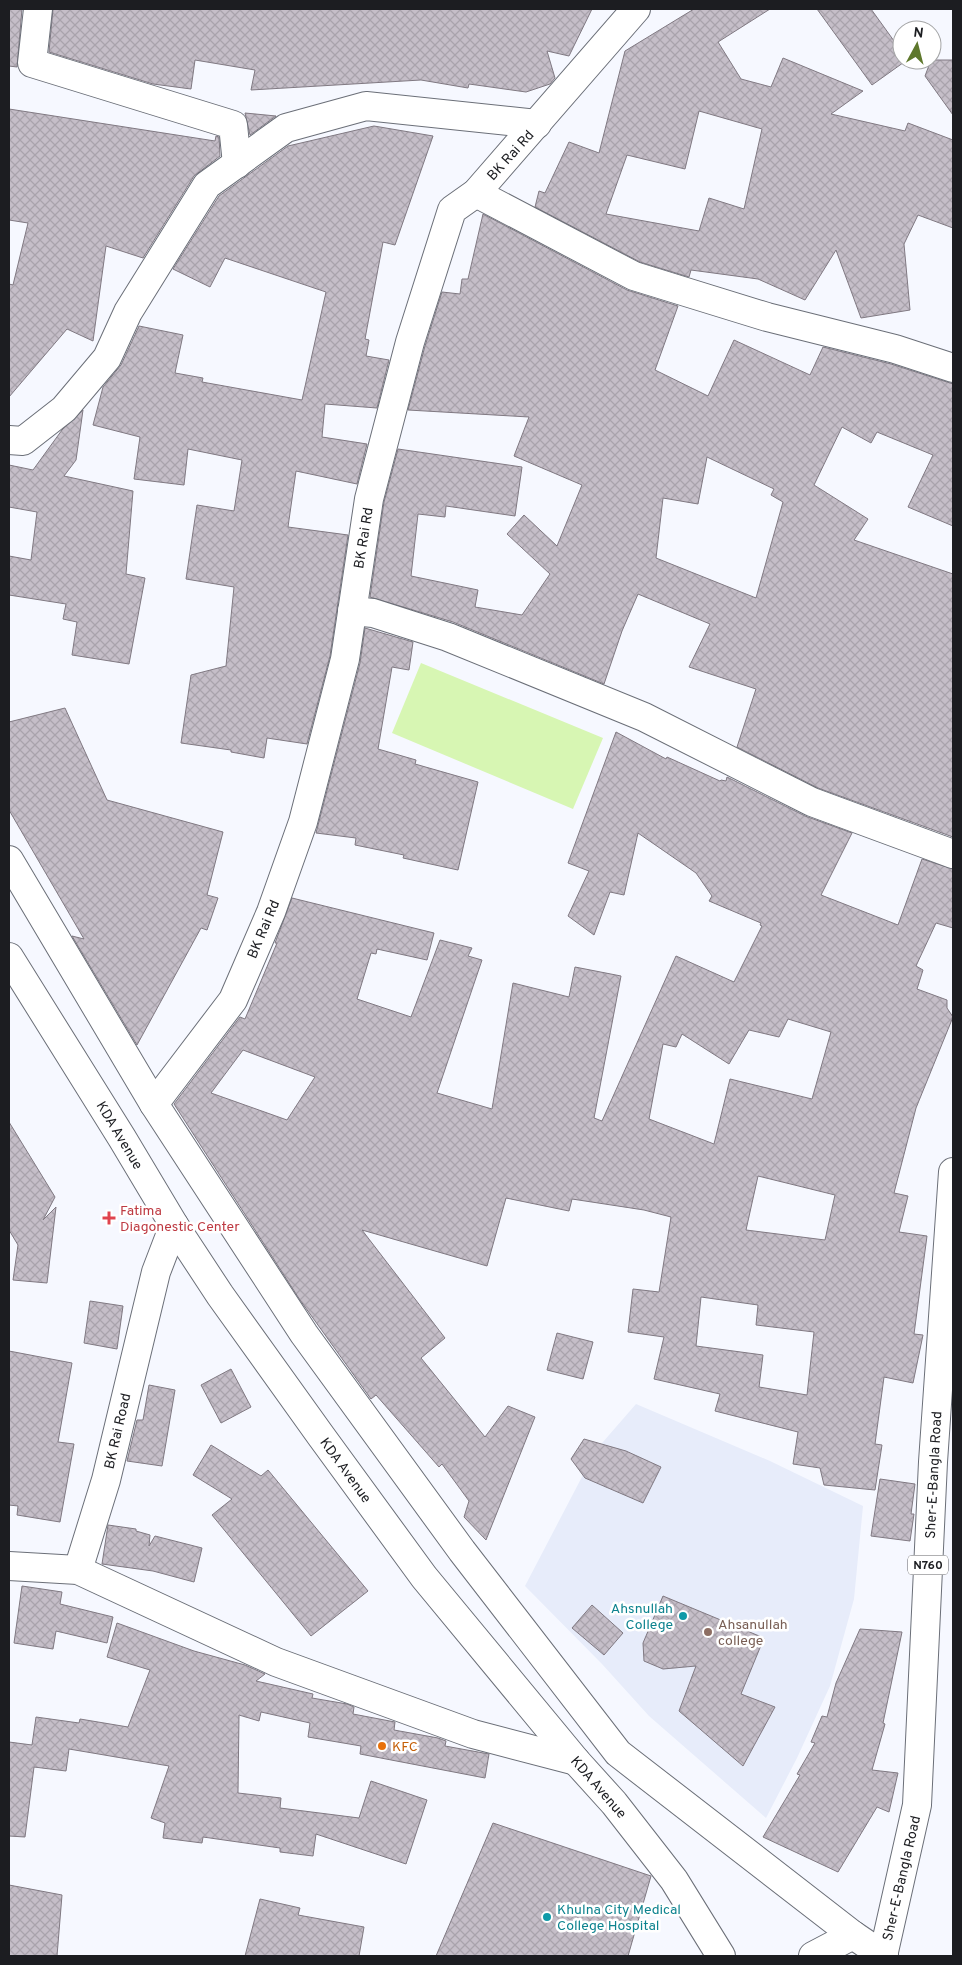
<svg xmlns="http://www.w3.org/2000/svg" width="962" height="1965" font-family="Overpass,sans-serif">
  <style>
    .built { fill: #e7ecfa }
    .park { fill: #d7f6b3 }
    .building { fill: url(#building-cross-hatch); stroke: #807982; fill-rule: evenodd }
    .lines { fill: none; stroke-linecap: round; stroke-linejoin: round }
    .minor-casing { stroke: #6b6f78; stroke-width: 30 }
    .major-casing { stroke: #6b6f78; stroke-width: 30 }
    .highway-casing { stroke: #6b6f78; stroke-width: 30 }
    .minor { stroke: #fff; stroke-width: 28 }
    .major { stroke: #fff; stroke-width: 28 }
    .highway { stroke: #fff; stroke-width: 28 }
    .health-dot { fill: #e0444e; stroke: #fff; stroke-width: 2 }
    .culture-dot { fill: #0f9aa8; stroke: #fff; stroke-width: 2 }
    .education-dot { fill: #8d6e63; stroke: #fff; stroke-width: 2 }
    .food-dot { fill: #e8710a; stroke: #fff; stroke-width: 2 }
    .labels { text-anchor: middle; stroke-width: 5; stroke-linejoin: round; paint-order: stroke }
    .shield { fill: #fff; stroke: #606164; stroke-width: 1 }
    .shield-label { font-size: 12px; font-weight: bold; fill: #1c1d21 }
    .street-label { font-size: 14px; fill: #1c1d21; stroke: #fff }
    .health-label { font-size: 14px; fill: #be3a42; stroke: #fff; text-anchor: start }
    .culture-label { font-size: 14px; fill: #0d838f; stroke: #fff; text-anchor: end }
    .education-label { font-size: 14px; fill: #785e54; stroke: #fff; text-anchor: start }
    .food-label { font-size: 14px; fill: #c56008; stroke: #fff; text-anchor: start }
  </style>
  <defs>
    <pattern id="building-cross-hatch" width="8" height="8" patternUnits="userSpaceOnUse" patternTransform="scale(1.25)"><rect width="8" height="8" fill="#c5bec8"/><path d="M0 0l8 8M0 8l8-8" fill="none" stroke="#a9a3ac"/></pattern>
  </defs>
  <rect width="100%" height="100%" fill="#f6f8ff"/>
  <polygon class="built" points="636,1404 770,1461 863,1506 854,1599 830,1686 797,1758 766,1818 649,1716 602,1664 525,1586 596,1450"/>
  <polygon class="park" points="421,663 603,738 573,809 392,733"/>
  <g class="building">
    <polygon points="9,9 22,9 17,67 9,66"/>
    <polygon points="53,9 592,9 569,56 547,51 555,78 550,84 526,92 469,84 468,88 421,80 251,90 255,70 195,60 191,89 153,84 49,52"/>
    <path d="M694,9H770L718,42L741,79L771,87L783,58L863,91L831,114L905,131L908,123L953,140V228L918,215L904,244L910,310L861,318L836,250L805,300L758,279L691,270L689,277L640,262L535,207L539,191L545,193L569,142L599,153L625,51ZM699,111L762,129L744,209L709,198L699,231L606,214L627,155L685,169Z"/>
    <polygon points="817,9 871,9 902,52 902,60 907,60 872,85"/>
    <polygon points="931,60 953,60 953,115 925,76"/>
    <polygon points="9,109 215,141 216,136 219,137 220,156 194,176 143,258 106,246 93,341 67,329 9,397 9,284 13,285 28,223 9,220"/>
    <polygon points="245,113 276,116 250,135"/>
    <polygon points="374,126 433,136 395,245 383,242 365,339 369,340 366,356 389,360 377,408 325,404 322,437 367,444 357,484 296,471 288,527 348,535 330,656 307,744 267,738 264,758 231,752 231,750 181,743 191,675 226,666 234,587 186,579 197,505 234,511 242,460 188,449 184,485 134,479 140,437 93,425 103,387 121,365 139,326 183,335 175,373 203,378 202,382 302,400 326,292 225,258 210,287 173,269 219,196 288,146"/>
    <path d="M483,214L627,290L678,306L655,370L708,396L734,340L810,375L823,347L891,364L953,384V526L908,507L933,455L877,432L871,443L842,427L814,485L868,519L854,540L953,574V837L818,788L737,747L756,689L689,667L710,624L638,594L622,631L604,684L453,622L370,597L384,502L398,449L522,467L515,516L446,506L445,517L418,514L411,576L478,590L475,607L522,615L550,574L507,534L524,515L557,546L582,485L514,456L529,417L408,410L425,346L442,292L460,294L462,279H468ZM707,457L774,489L771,495L783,502L756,598L656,558L663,498L698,504Z"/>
    <polygon points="83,410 76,460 64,476 133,491 126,574 145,578 129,664 72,655 77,622 63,619 66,604 9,595 9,556 31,560 37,512 9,507 9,465 33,470 62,430"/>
    <polygon points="365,628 413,642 409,670 392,667 378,749 416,760 415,764 478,782 458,870 403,858 404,855 355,845 356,838 316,833 360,663"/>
    <polygon points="65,708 107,800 223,832 207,895 218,898 207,930 201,928 137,1045 72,936 84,939 9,810 9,722"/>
    <path d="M616,732L666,759L667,757L720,781L721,780L726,781L727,777L805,816L852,833L821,895L898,925L922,859L953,869V928L936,923L916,966L923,970L917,989L947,1000V1008L953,1017L916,1108L894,1193L908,1196L899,1232L927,1236L914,1334L923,1335L913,1383L884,1377L875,1444L882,1445L875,1490L824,1485L820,1468L793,1464L798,1432L715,1411L720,1394L654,1379L664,1337L628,1332L633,1289L659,1292L671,1217L644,1210L572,1199L569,1211L506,1198L487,1266L362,1230L445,1338L421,1358L485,1437L508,1406L535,1417L486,1540L464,1517L469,1501L442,1464L439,1467L376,1395L371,1399L300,1300L174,1104L240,1017L245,1019L277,943H275L292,898L434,933L427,960L377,949L376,954L371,953L357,999L411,1017L440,940L472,948L468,956L482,960L437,1093L492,1109L513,983L569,997L575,967L621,976L594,1118L602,1121L676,956L734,982L762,926L760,925L761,923L709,901L712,896L696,873L638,833L624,895L610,892L594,935L568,916L589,871L568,863ZM788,1019L831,1032L812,1099L730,1079L714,1144L649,1119L663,1044L676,1047L682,1034L729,1064L749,1030L779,1037ZM243,1050L315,1077L287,1120L211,1093ZM758,1176L835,1195L825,1240L746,1230ZM701,1297L758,1305L756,1325L814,1332L807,1395L759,1387L763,1355L696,1346Z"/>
    <polygon points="9,1122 55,1197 43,1220 56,1207 47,1283 13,1280 18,1245 9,1230"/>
    <polygon points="90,1301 123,1306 117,1349 84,1343"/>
    <polygon points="557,1333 593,1342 583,1379 547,1370"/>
    <polygon points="9,1351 72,1363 58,1442 74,1444 60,1522 17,1515 18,1506 9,1505"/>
    <polygon points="231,1369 251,1407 221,1423 201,1385"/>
    <polygon points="149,1385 175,1390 162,1466 127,1461 137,1420 143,1420"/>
    <polygon points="584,1439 626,1451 661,1467 643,1503 585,1478 571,1459"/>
    <polygon points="211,1445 261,1476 268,1470 368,1591 311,1636 212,1515 232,1499 193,1475"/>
    <polygon points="880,1479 915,1484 911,1514 914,1514 910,1541 871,1536"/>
    <polygon points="108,1525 136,1529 136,1531 150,1535 149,1546 155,1536 202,1548 194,1582 153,1571 102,1564"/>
    <polygon points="22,1586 62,1592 60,1604 113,1617 107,1643 56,1631 53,1649 14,1643"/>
    <polygon points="663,1596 764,1638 741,1694 775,1707 743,1766 679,1711 696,1666 663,1669 644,1661 643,1643"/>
    <polygon points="592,1605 623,1633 604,1655 572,1628"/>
    <polygon points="117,1623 194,1651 245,1665 265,1674 256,1681 313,1694 312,1698 347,1704 354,1707 353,1714 395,1722 394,1730 438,1738 446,1741 445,1746 489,1754 485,1778 360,1754 361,1746 308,1737 310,1723 261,1712 259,1721 239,1715 238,1793 281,1798 280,1808 359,1818 371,1781 427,1800 406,1864 316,1834 313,1856 280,1852 280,1848 203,1837 202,1843 163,1838 165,1823 151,1818 169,1766 69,1749 66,1771 34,1767 25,1837 9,1836 9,1742 32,1745 36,1717 79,1723 80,1719 128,1727 150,1670 107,1657"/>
    <polygon points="860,1629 902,1632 883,1723 885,1724 872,1770 898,1773 889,1812 877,1807 838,1872 763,1837 800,1775 797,1774 815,1743 811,1742 822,1716 827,1717 836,1683"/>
    <polygon points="493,1823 651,1876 628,1956 436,1956"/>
    <polygon points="9,1885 62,1895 57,1956 9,1956"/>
    <polygon points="260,1899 300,1908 298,1915 364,1927 359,1956 245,1956"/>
  </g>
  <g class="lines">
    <g class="minor-casing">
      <g id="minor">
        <polyline points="38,9 32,63 233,125 237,164"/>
        <polyline points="476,193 634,276 767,317 895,349 953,368"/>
        <polyline points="9,440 23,441 64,409 107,358 128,312 207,185 286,128 366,106 537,124"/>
        <polyline points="352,611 373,613 448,637 644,717 812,802 953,854"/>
        <polyline points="154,1104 233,1000 271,912 303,822 345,659 369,499 410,342 452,210 476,193 636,9"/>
        <polyline points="9,1566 78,1570 276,1662 473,1734 576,1761"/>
        <polyline points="78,1570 106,1480 156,1272 174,1225"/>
      </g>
    </g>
    <g class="major-casing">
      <g id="major">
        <polyline points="9,860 154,1104 304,1334 462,1551 618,1753 853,1935 884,1956"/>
        <polyline points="9,957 122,1138 174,1225 220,1295 321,1436 424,1577 576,1761 614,1803 674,1880 721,1956"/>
        <polyline points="813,1956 853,1935"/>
      </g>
    </g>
    <g class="highway-casing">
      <polyline id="highway" points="883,1956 917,1805 933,1462 953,1172"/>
    </g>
    <use href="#minor" class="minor"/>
    <use href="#major" class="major"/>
    <use href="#highway" class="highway"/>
  </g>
  <path class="health-dot" d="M106.5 1210.5h5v5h5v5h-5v5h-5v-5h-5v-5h5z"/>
  <g class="culture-dot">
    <circle cx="683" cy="1616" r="5"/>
    <circle cx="547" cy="1917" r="5"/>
  </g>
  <circle class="education-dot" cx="708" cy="1632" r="5"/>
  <circle class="food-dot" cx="382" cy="1746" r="5"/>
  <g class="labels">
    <rect class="shield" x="908" y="1555.5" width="40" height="19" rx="4"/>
    <g class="shield-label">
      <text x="928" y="1569">N760</text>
    </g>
    <g class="street-label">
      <text transform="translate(510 155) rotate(-48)" y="5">BK Rai Rd</text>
      <text transform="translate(363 538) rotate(-81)" y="5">BK Rai Rd</text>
      <text transform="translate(263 929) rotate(-67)" y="5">BK Rai Rd</text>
      <text transform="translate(120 1135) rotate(59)" y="5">KDA Avenue</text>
      <text transform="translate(117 1431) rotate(-77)" y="5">BK Rai Road</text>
      <text transform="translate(346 1470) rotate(54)" y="5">KDA Avenue</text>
      <text transform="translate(933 1475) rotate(-87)" y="5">Sher-E-Bangla Road</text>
      <text transform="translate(599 1787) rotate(49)" y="5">KDA Avenue</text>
      <text transform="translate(901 1878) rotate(-77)" y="5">Sher-E-Bangla Road</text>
    </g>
    <g class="health-label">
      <text x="120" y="1215">Fatima<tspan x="120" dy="16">Diagonestic Center</tspan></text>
    </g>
    <g class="culture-label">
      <text x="673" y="1613">Ahsnullah<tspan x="673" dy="16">College</tspan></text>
      <text x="557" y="1914" text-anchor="start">Khulna City Medical<tspan x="557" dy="16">College Hospital</tspan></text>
    </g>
    <g class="education-label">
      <text x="718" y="1629">Ahsanullah<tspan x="718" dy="16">college</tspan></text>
    </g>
    <g class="food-label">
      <text x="392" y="1751">KFC</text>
    </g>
  </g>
  <rect width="962" height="1965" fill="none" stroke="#1c1d21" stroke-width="20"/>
  <g transform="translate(917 45) rotate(7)"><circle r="24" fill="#ffffff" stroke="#a4a5a6"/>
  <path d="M0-4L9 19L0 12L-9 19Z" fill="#5e782c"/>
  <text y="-8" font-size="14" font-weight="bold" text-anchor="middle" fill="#1c1d21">N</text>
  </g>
</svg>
